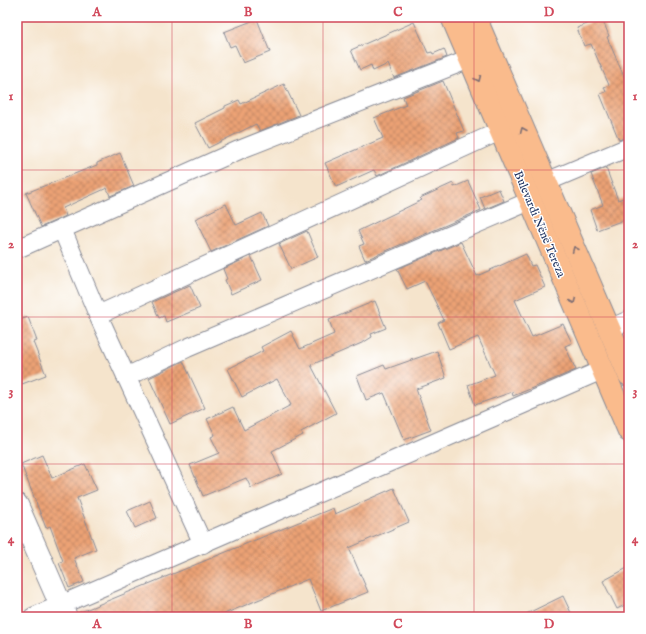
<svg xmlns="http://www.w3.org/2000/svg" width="646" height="634" font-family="'IM FELL English',serif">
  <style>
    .building { fill: url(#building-cross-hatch) }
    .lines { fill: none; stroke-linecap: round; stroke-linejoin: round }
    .minor-casing { stroke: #888a95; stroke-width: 20 }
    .tertiary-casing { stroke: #888a95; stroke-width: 24 }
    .primary-casing { stroke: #888a95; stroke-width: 24 }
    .minor { stroke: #fff; stroke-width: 18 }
    .tertiary { stroke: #fff; stroke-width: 22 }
    .primary { stroke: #fabb8c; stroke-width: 22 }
    .oneway { stroke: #7f6e73 }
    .grid { fill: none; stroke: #d1495b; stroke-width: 1; stroke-opacity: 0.55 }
    .labels { text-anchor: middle; stroke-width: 3; stroke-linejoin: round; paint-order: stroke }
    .street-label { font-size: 12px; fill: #1b2f5e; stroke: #fff }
    .neatline { fill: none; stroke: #d1495b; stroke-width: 1.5 }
    .grid-label { font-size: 13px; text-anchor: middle; font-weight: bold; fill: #d1495b }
  </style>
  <defs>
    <pattern id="building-cross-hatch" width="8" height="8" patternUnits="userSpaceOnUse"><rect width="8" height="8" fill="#eca275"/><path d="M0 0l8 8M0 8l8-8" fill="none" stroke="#be8463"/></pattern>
  </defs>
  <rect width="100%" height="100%" fill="#fff"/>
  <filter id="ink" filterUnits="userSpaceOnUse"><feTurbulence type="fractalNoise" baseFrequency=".025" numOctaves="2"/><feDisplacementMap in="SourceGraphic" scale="8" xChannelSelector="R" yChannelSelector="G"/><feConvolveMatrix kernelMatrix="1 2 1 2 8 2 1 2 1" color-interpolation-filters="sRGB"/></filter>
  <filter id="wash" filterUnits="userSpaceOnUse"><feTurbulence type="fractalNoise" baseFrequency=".012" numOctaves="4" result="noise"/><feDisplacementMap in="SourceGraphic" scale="16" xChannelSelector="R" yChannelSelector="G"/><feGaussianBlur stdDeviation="0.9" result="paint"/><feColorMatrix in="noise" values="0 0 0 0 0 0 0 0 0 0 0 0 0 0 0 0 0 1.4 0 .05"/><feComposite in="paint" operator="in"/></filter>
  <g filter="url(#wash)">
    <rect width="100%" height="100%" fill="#f5e4cc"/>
    <g id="blocks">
      <g class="building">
        <polygon points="602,18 609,36 607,37 625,79 629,77 629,137 619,140 600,94 606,92 604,87 609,85 591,44 584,46 577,28"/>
        <polygon points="257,19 270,52 243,63 235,45 230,47 224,32"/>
        <polygon points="414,22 428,53 432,52 433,54 444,49 447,57 394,78 388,64 373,71 371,65 360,70 351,50"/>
        <polygon points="443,81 464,131 457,133 459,138 377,176 374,170 336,187 325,163 383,138 374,118 406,105 403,97"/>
        <polygon points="284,84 299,115 260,131 256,124 208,148 195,123 225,108 225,106 239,100 241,104"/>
        <polygon points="120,153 134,186 110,196 107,188 63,208 66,216 41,227 26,193 97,165 97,163"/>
        <polygon points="606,168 618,200 623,198 629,218 597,230 590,210 603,205 591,174"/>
        <polygon points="468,181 481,210 365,260 359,246 364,244 358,231 422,200 420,198 453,183 454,187"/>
        <polygon points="499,189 504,201 485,209 480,197"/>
        <polygon points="226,204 236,225 262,213 268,226 211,252 195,219"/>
        <polygon points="307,231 318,257 291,269 279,244"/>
        <polygon points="461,242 477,276 526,254 531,266 535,265 545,287 515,300 532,337 563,324 572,343 565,346 576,370 513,396 512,392 475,405 468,385 495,375 478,337 449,349 438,323 444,320 425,281 407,289 397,269"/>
        <polygon points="251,256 262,280 231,294 225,280 227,279 223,269"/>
        <polygon points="190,285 200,308 166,322 164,316 159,318 152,302"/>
        <polygon points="375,301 386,328 371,334 372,337 364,342 311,365 336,413 301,432 303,435 272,451 282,474 251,488 246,478 203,496 190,465 219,453 211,437 215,435 207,419 233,407 244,430 291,405 277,379 242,397 228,369 263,351 261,347 291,331 300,349 334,334 329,320"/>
        <polygon points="28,317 37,341 33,342 46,375 22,384 17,371 17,321"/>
        <polygon points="437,351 446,378 416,389 431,430 404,440 384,393 366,400 357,376 384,365 386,369"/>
        <polygon points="183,361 205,408 170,424 149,378"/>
        <polygon points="42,455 52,478 85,464 97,490 77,498 96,549 74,558 84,582 69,588 59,563 63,561 50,526 46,528 21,464"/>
        <polygon points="394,488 409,522 349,548 368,592 321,611 308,579 217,617 78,617 78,613 333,508 335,514"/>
        <polygon points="150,501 157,518 135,528 127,511"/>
        <polygon points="629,567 629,603 617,609 603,581"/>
        <polygon points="563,596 573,617 520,617"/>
      </g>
    </g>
  </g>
  <g filter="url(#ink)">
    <use href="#blocks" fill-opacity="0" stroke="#888a95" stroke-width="1"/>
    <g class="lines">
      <g class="minor-casing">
        <g id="minor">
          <polyline points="546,182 629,147"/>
          <polyline points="62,229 98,315 203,544"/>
          <polyline points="17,249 239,150 470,59"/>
          <polyline points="98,315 500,131"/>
          <polyline points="609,329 629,320"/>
          <polyline points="126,377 187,348 530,201"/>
          <polyline points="33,617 602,370"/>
        </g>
      </g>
      <g class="tertiary-casing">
        <polyline id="tertiary" points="17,505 66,617"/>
      </g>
      <g class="primary-casing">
        <g id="primary">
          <polyline points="452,17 629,431"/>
          <polyline points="475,17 629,375"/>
        </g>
      </g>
      <use href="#minor" class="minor"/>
      <use href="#tertiary" class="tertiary"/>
      <use href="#primary" class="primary"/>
    </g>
    <defs><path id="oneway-chevron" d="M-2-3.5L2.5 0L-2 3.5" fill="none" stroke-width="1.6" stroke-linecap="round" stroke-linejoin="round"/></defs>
    <g class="oneway">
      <use href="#oneway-chevron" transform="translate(478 79) rotate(67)"/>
      <use href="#oneway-chevron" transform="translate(523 130) rotate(-113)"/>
      <use href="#oneway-chevron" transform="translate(575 249) rotate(-113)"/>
      <use href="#oneway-chevron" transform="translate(573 301) rotate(67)"/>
    </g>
  </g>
  <path class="grid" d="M172,17V617M323,17V617M474,17V617M17,170H629M17,317H629M17,464H629"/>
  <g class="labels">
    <g class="street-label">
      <text transform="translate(540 224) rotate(67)" y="4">Bulevardi Nënë Tereza</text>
    </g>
  </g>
  <rect width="646" height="634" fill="none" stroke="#fff" stroke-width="44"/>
  <rect x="22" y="22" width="602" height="590" class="neatline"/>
  <g class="grid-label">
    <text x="97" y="16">A</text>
    <text x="248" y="16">B</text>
    <text x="398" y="16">C</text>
    <text x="549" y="16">D</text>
    <text x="11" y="100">1</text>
    <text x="635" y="100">1</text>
    <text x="11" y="248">2</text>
    <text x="635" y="248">2</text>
    <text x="11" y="395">3</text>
    <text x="635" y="395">3</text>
    <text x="11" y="543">4</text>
    <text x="635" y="543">4</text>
    <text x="97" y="628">A</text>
    <text x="248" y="628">B</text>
    <text x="398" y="628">C</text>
    <text x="549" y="628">D</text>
  </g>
</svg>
